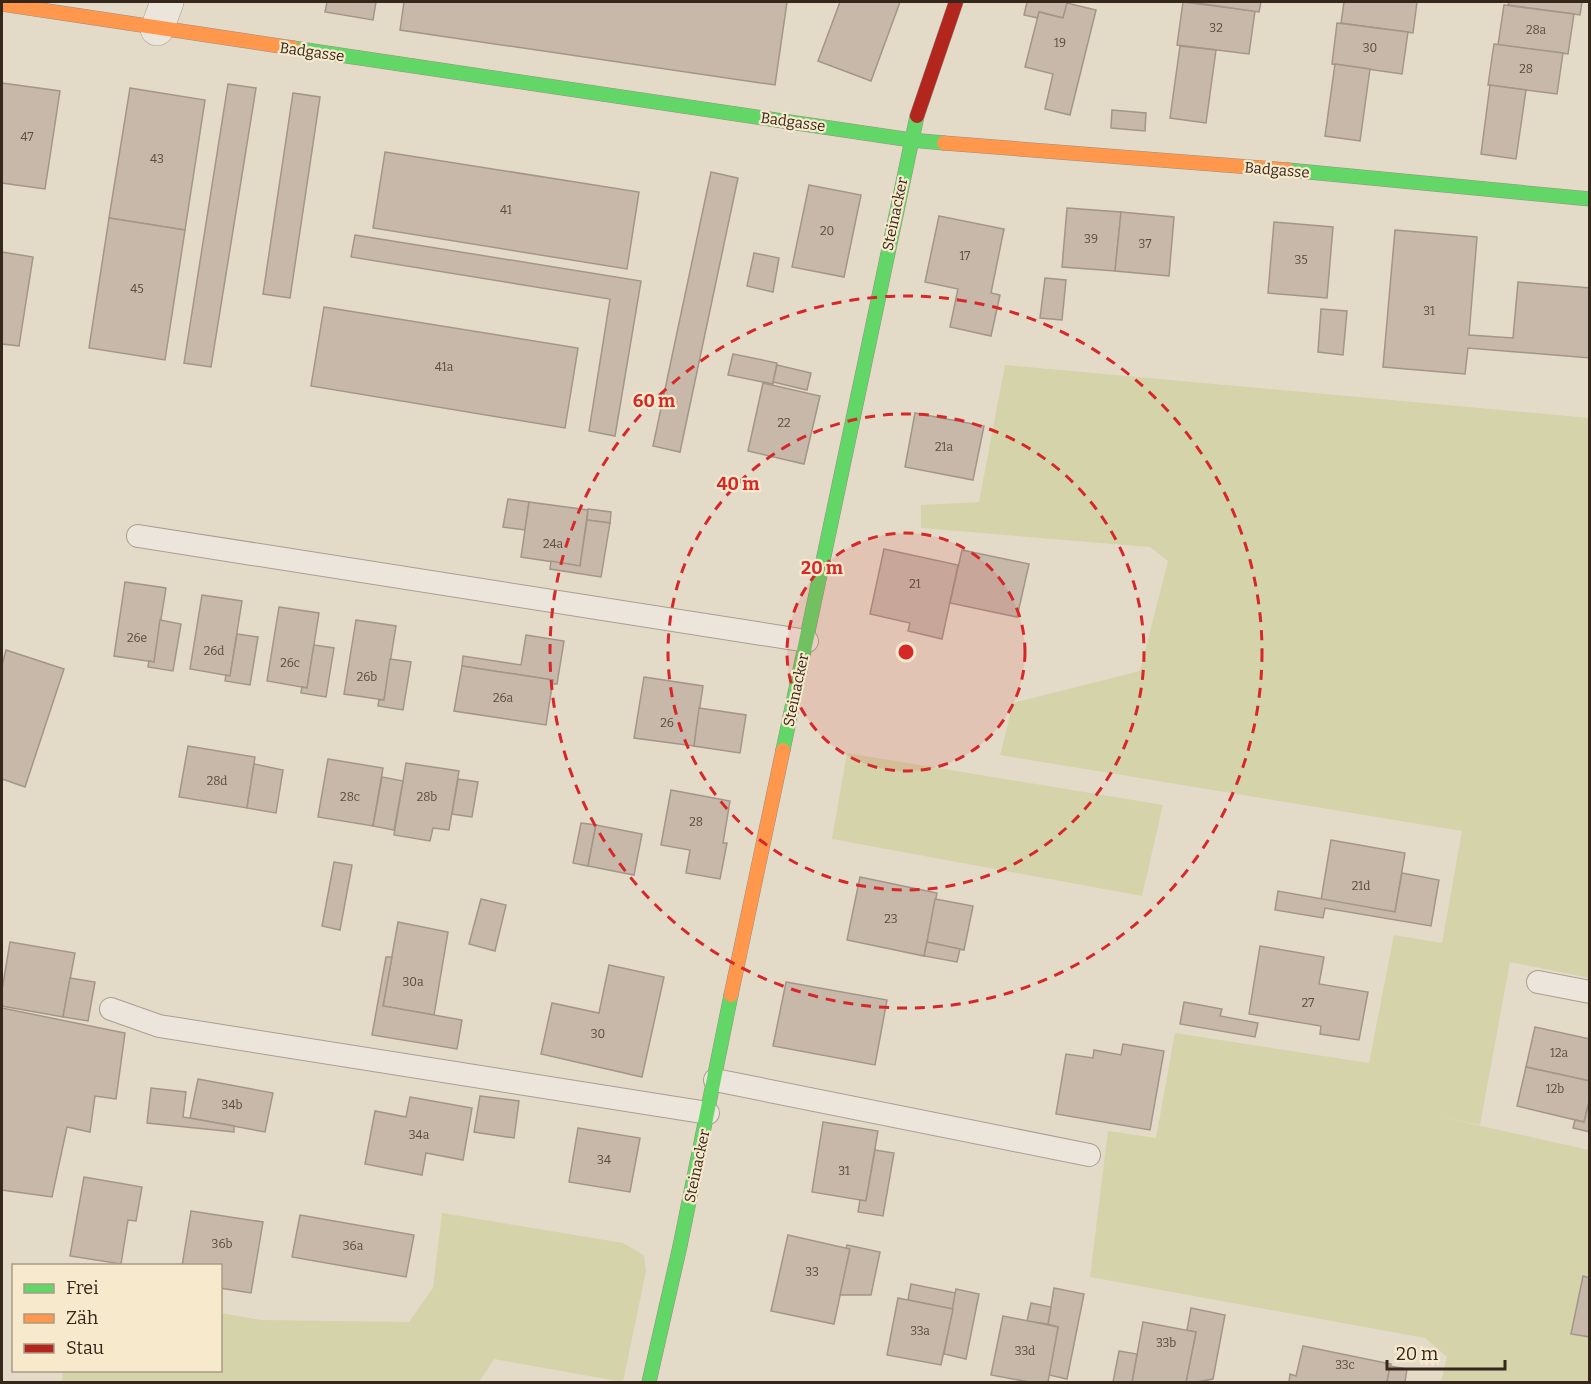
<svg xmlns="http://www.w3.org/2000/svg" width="1591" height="1384" font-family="Bitter,serif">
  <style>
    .green { fill: #d4d3aa }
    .building { fill: #c7b8a9; stroke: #a39588; stroke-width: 1.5 }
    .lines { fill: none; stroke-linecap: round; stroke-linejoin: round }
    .lane-casing { stroke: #a89f92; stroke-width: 24 }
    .street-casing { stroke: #a89f92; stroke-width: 34 }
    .fast-casing { stroke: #988e82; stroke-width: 15 }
    .slow-casing { stroke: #988e82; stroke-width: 15 }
    .jam-casing { stroke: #988e82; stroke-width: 15 }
    .lane { stroke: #ebe5db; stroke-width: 22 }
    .street { stroke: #ebe5db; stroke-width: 33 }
    .fast { stroke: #63d668; stroke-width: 14 }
    .slow { stroke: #ff974d; stroke-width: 14 }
    .jam { stroke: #b3261e; stroke-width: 14 }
    .ring { fill: none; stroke: #d62828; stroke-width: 3; stroke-dasharray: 10 8 }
    .labels { text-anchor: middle; stroke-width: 4.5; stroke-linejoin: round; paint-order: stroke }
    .number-label { font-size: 12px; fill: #5a4b3e }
    .street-label { font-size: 15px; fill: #35271b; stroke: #f6e9cc }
    .centre { fill: #d62828; stroke: #f6e9cc; stroke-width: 3 }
    .ring-label { font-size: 18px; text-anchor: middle; font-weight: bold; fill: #d62828; stroke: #f6e9cc; stroke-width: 4.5; stroke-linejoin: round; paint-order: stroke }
  </style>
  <rect width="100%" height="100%" fill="#e4dac8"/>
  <g class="green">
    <polygon points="1005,365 1589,418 1589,978 1510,962 1480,1125 1436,1116 1589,1150 1589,1278 1582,1277 1571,1333 1589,1337 1589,1382 1441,1382 1447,1357 1425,1338 1090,1277 1108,1131 1156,1138 1175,1033 1369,1063 1394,935 1442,943 1462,831 1000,755 1013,703 1140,671 1168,561 1150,547 921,528 921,505 979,502"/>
    <polygon points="847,753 1163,805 1142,896 832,839"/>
    <polygon points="442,1213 623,1243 644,1255 646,1271 623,1382 494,1359 479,1382 62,1382 63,1371 220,1370 221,1313 261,1320 409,1322 433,1288"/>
  </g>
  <g class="building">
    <polygon points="327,2 376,2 373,20 325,12"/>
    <polygon points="404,2 787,2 775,85 400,30"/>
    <polygon points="840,2 900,2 871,81 818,61"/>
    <polygon points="1027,2 1068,2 1063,18 1039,12 1038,18 1024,15"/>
    <polygon points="1183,2 1255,11 1249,54 1177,45"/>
    <polygon points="1190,2 1261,2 1259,12"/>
    <polygon points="1344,2 1417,2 1413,33 1341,23"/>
    <polygon points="1509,2 1582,2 1580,15 1508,5"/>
    <polygon points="1067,3 1096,10 1070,115 1045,109 1053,74 1025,67 1039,12 1063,18"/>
    <polygon points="1504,5 1574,14 1568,54 1498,45"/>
    <polygon points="1337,23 1408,32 1402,74 1332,64"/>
    <polygon points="1494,44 1563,53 1557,94 1488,85"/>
    <polygon points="1180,46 1216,50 1206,123 1170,118"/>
    <polygon points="1335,64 1370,69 1360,141 1325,136"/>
    <polygon points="2,83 60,91 45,189 2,183"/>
    <polygon points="228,84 256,88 211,367 184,363"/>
    <polygon points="1490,85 1526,90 1516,159 1481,154"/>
    <polygon points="130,88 205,100 185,230 109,218"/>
    <polygon points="293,93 320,97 290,298 263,294"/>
    <polygon points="1112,110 1146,113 1145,131 1111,128"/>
    <polygon points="385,152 639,192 627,269 373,228"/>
    <polygon points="711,172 738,178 680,452 653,446"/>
    <polygon points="809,185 861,195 844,277 792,267"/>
    <polygon points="1067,208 1121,212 1115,271 1062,267"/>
    <polygon points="1121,212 1174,217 1169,276 1115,271"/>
    <polygon points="939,216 1004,229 991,293 1000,295 991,336 950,327 958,289 925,282"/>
    <polygon points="109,218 185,230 165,360 89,348"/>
    <polygon points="1274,222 1333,227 1327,298 1268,293"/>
    <polygon points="1395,230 1477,237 1469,335 1513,338 1518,282 1590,288 1590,358 1468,348 1465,374 1383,367"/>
    <polygon points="355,235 641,281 615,436 589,431 610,299 351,257"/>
    <polygon points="2,252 33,257 19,346 2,344"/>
    <polygon points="754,253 779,258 773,292 747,286"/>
    <polygon points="1045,278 1066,280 1062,320 1040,318"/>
    <polygon points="324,307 578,348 565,428 311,386"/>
    <polygon points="1321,309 1347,311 1343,355 1318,352"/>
    <polygon points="733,354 777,363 773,384 728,375"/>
    <polygon points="777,365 811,373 807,390 773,382"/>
    <polygon points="763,383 820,396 804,464 748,451"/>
    <polygon points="915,413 984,426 973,480 905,467"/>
    <polygon points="508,499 529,502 525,530 503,527"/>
    <polygon points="529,502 588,510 580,566 521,557"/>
    <polygon points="588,509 611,512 610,523 587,520"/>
    <polygon points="587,520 610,523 601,577 550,569 551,561 580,566"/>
    <polygon points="884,549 958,565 942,639 908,631 910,623 870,614"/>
    <polygon points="962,550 1029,564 1017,617 950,603"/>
    <polygon points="125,582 166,588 154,662 114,656"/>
    <polygon points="202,595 242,601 230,676 190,669"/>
    <polygon points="279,607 319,613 307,688 267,681"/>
    <polygon points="160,620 181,624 173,671 148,667 149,661 154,662"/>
    <polygon points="356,620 396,626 384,700 344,694"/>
    <polygon points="237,634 258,637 250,685 225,681 226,675 230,676"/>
    <polygon points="526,635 564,641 557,684 552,684 553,680 462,666 463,656 521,665"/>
    <polygon points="314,645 334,648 326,697 301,693 302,687 307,688"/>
    <polygon points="6,650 64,669 25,787 2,779 2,665"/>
    <polygon points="390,659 411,662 403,710 378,706 379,700 384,700"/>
    <polygon points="462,666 553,680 546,725 454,711"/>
    <polygon points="644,677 703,686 694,746 634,738"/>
    <polygon points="699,708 746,715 740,753 694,746"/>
    <polygon points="188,746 255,757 247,808 179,797"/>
    <polygon points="328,759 383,768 373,826 318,817"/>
    <polygon points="406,763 459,771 449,830 433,828 430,841 394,835"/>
    <polygon points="254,764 283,770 276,813 247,808"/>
    <polygon points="382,777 403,781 394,830 373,826"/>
    <polygon points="458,779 478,782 472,817 452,814"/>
    <polygon points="671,790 730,801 723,843 727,843 720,879 686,873 690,850 661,845"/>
    <polygon points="581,823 596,825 588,866 573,863"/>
    <polygon points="596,825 642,834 634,875 588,866"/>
    <polygon points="1331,840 1405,853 1395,912 1321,900"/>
    <polygon points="334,862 352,865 340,930 322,926"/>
    <polygon points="1402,873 1439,880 1431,926 1325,908 1323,918 1275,910 1278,891 1395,912"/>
    <polygon points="860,877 937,893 924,956 847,940"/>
    <polygon points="481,899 506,905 495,951 469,944"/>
    <polygon points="935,899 973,906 964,950 927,942"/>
    <polygon points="398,922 448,932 434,1015 383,1006"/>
    <polygon points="10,942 75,953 63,1017 2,1006 2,990"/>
    <polygon points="927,942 960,949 957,962 924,956"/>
    <polygon points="1260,946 1324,957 1319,984 1368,992 1359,1040 1320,1034 1321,1026 1249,1014"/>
    <polygon points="386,957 392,957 383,1006 462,1020 457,1049 372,1035"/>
    <polygon points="609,965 664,977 642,1077 541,1054 552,1003 599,1013"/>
    <polygon points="70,978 95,982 88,1021 63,1017"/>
    <polygon points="786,982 887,1000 875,1065 773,1046"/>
    <polygon points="1184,1002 1222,1009 1220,1016 1258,1023 1255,1037 1180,1024"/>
    <polygon points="2,1008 125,1033 116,1099 95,1096 90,1132 67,1127 52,1197 2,1190"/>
    <polygon points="1535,1027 1590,1039 1590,1081 1526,1067"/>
    <polygon points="1123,1044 1164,1051 1150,1130 1056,1114 1066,1054 1093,1058 1094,1050 1121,1055"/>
    <polygon points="1526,1067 1590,1081 1590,1098 1584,1122 1517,1106"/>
    <polygon points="198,1079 273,1093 265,1132 190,1118"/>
    <polygon points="151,1088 186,1092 183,1117 234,1126 234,1132 147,1123"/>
    <polygon points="480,1096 519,1101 514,1138 474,1132"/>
    <polygon points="410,1097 472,1108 463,1160 426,1153 422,1175 365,1164 375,1111 406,1117"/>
    <polygon points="1590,1098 1590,1132 1573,1128 1575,1120 1584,1122"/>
    <polygon points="823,1122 878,1131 866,1201 812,1192"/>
    <polygon points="578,1128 640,1138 630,1192 569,1182"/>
    <polygon points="875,1150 894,1153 883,1216 858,1212 860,1200 866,1201"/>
    <polygon points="84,1177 142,1187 136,1221 128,1220 121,1264 70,1256"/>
    <polygon points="191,1211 263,1222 251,1293 220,1288 220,1266 182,1266"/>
    <polygon points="300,1215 414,1235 406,1277 292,1257"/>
    <polygon points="788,1235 850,1249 834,1324 771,1311"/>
    <polygon points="847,1245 880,1252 871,1295 840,1295 850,1249 846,1248"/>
    <polygon points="1583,1276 1590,1278 1590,1337 1571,1334"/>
    <polygon points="911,1284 956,1293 953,1309 908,1300"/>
    <polygon points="1054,1288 1084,1294 1067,1379 1049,1375 1058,1327 1048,1324"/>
    <polygon points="956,1289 979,1294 966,1359 944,1354"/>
    <polygon points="898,1298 953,1309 941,1365 887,1355"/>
    <polygon points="1031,1303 1051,1307 1048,1324 1027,1321"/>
    <polygon points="1191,1308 1225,1315 1213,1379 1197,1382 1186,1382 1196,1332 1187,1330"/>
    <polygon points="1003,1316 1058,1327 1048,1382 1029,1382 991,1375"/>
    <polygon points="1143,1322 1196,1332 1186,1382 1132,1382"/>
    <polygon points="1303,1346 1391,1364 1387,1382 1289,1382 1290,1374 1296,1376"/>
    <polygon points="1119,1351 1137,1354 1132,1382 1113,1382"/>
    <polygon points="1390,1366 1407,1369 1405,1382 1387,1382"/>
  </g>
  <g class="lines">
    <g class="lane-casing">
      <g id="lane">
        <polyline points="138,536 807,641"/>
        <polyline points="1538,982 1590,992"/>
        <polyline points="111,1009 159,1026 708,1113"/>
        <polyline points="715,1080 1089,1155"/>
      </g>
    </g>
    <g class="street-casing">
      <polyline id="street" points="157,29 167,2"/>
    </g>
    <g class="fast-casing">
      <g id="fast">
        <polyline points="293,48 911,140 944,143"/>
        <polyline points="1288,170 1590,199"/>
        <polyline points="783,750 917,116"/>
        <polyline points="649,1382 680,1246 731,995"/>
      </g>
    </g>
    <g class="slow-casing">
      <g id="slow">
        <polyline points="2,4 293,48"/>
        <polyline points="944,143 1288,170"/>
        <polyline points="731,995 783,750"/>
      </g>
    </g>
    <g class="jam-casing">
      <polyline id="jam" points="917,116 956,2"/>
    </g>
    <use href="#lane" class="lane"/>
    <use href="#street" class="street"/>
    <use href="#fast" class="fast"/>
    <use href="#slow" class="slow"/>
    <use href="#jam" class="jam"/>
  </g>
  <circle cx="906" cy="652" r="119" fill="#d62828" fill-opacity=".12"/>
  <g class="ring">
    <circle cx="906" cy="652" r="119"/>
    <circle cx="906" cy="652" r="238"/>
    <circle cx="906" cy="652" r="356"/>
  </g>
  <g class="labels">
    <g class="number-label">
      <text x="1216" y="32">32</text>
      <text x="1536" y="34">28a</text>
      <text x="1060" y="47">19</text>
      <text x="1370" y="52">30</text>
      <text x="1526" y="73">28</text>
      <text x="27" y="141">47</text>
      <text x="157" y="163">43</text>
      <text x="506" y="214">41</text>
      <text x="827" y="235">20</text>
      <text x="1091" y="243">39</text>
      <text x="1145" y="248">37</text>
      <text x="965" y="260">17</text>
      <text x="1301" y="264">35</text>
      <text x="137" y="293">45</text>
      <text x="1429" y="315">31</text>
      <text x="444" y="371">41a</text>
      <text x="784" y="427">22</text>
      <text x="944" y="451">21a</text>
      <text x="553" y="548">24a</text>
      <text x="915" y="588">21</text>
      <text x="137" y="642">26e</text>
      <text x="214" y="655">26d</text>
      <text x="290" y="667">26c</text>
      <text x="367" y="681">26b</text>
      <text x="503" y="702">26a</text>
      <text x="667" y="727">26</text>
      <text x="217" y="785">28d</text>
      <text x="350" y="801">28c</text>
      <text x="427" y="801">28b</text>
      <text x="696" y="826">28</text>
      <text x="1361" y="890">21d</text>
      <text x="891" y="923">23</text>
      <text x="413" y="986">30a</text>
      <text x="1308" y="1007">27</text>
      <text x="598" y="1038">30</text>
      <text x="1559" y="1057">12a</text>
      <text x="1555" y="1093">12b</text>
      <text x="232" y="1109">34b</text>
      <text x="419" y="1139">34a</text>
      <text x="604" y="1164">34</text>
      <text x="844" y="1175">31</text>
      <text x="222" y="1248">36b</text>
      <text x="353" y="1250">36a</text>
      <text x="812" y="1276">33</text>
      <text x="920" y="1335">33a</text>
      <text x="1166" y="1347">33b</text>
      <text x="1025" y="1355">33d</text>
      <text x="1345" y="1369">33c</text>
    </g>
    <g class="street-label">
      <text transform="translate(312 52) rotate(8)" y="5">Badgasse</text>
      <text transform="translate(793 122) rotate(8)" y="5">Badgasse</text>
      <text transform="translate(1277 170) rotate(5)" y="5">Badgasse</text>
      <text transform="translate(895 214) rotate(-78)" y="5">Steinacker</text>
      <text transform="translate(796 690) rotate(-78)" y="5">Steinacker</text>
      <text transform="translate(697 1166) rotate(-78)" y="5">Steinacker</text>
    </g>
  </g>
  <circle cx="906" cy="652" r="9" class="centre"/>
  <g class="ring-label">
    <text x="654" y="407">60 m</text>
    <text x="738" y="490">40 m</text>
    <text x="822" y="574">20 m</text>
  </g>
  <rect width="1591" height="1384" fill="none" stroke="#35271b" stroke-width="6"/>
  <rect x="12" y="1264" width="210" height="108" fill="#f6e9cc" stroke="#a99b85" stroke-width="1.5"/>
  <rect x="24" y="1284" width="30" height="9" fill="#63d668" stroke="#a99b85" stroke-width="1.5"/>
  <text x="66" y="1294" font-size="18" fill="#35271b">Frei</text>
  <rect x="24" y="1314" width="30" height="9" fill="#ff974d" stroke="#a99b85" stroke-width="1.5"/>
  <text x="66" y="1324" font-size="18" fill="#35271b">Zäh</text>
  <rect x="24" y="1344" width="30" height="9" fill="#b3261e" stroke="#a99b85" stroke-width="1.5"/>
  <text x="66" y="1354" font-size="18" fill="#35271b">Stau</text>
  <path d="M1387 1360v9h118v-9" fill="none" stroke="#35271b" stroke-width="3"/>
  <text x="1396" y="1360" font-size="18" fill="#35271b" stroke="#f6e9cc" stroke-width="4.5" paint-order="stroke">20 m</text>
</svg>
